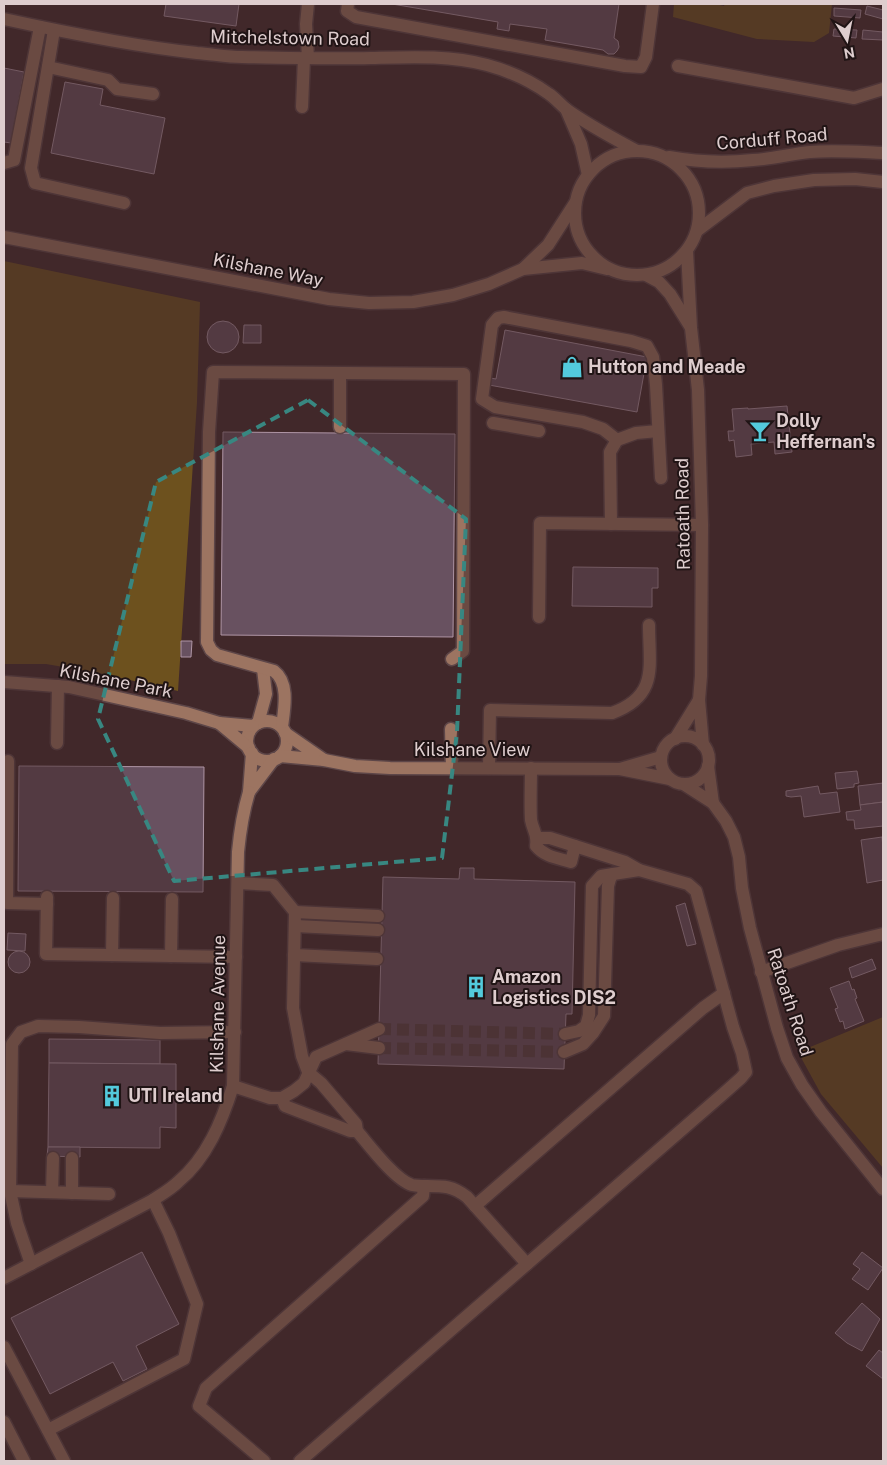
<svg xmlns="http://www.w3.org/2000/svg" width="887" height="1465" font-family="'Public Sans',sans-serif">
  <style>
    .green { fill: #6d511e }
    .building { fill: #685160; stroke: #af95a5 }
    .lines { fill: none; stroke-linecap: round; stroke-linejoin: round }
    .minor-tunnel { stroke: #594143; stroke-width: 12; stroke-dasharray: 12 6; stroke-linecap: butt }
    .minor-casing { stroke: #5d4648; stroke-width: 15 }
    .minor { stroke: #9c7461; stroke-width: 12 }
    .marked { fill: none; stroke: #388781; stroke-width: 4; stroke-dasharray: 10 6; stroke-linejoin: round }
    .labels { text-anchor: middle; stroke-width: 4; stroke-linejoin: round; paint-order: stroke }
    .street-label { font-size: 18px; fill: #decdce; stroke: #201415 }
    .poi-label { font-size: 18px; font-weight: bold; fill: #decdce; stroke: #201415; text-anchor: start }
  </style>
  <rect width="100%" height="100%" fill="#41282a"/>
  <g class="green">
    <polygon points="674,4 715,4 724,6 725,4 832,4 829,33 814,42 757,39 673,17"/>
    <polygon points="4,261 200,302 197,402 178,691 99,673 46,664 4,664"/>
    <polygon points="883,1017 883,1168 821,1094 798,1052"/>
  </g>
  <g class="building">
    <polygon points="166,4 239,4 236,26 164,16"/>
    <polygon points="392,4 619,4 614,38 618,41 619,47 617,51 614,54 608,54 603,50 545,40 547,29 510,24 509,31 497,29 498,22"/>
    <polygon points="867,6 883,10 883,19 865,14"/>
    <polygon points="834,8 861,10 860,18 834,16"/>
    <polygon points="834,29 857,30 856,38 833,36"/>
    <polygon points="863,30 883,32 883,40 862,39"/>
    <polygon points="4,68 24,72 11,143 4,142"/>
    <polygon points="65,82 103,89 100,105 165,118 154,174 51,153"/>
    <circle cx="223" cy="337" r="16"/>
    <polygon points="244,325 261,325 261,343 243,343"/>
    <polygon points="505,330 647,357 637,412 489,385 490,378 496,379"/>
    <polygon points="787,406 792,452 775,454 774,442 751,444 752,455 736,457 734,440 729,441 728,431 734,431 732,409 748,408 748,409"/>
    <polygon points="223,432 455,434 453,637 221,635"/>
    <polygon points="573,567 658,568 658,588 652,588 652,607 572,606"/>
    <polygon points="181,641 192,641 191,657 181,657"/>
    <polygon points="19,766 204,767 203,892 18,891"/>
    <polygon points="857,771 859,783 854,784 854,787 837,789 835,773"/>
    <polygon points="883,783 883,802 860,805 858,786"/>
    <polygon points="818,786 820,794 837,792 840,812 804,817 801,796 791,797 786,796 786,791"/>
    <polygon points="883,802 883,826 855,829 854,820 847,820 846,812 861,810 860,805"/>
    <polygon points="882,837 883,848 883,880 867,883 861,840"/>
    <polygon points="460,868 474,868 474,879 575,882 572,1014 566,1014 564,1069 378,1064 383,877 459,879"/>
    <polygon points="685,903 696,944 687,946 676,906"/>
    <polygon points="8,933 26,934 25,951 7,950"/>
    <circle cx="19" cy="962" r="11"/>
    <polygon points="872,959 876,969 852,978 849,968"/>
    <polygon points="849,981 852,990 854,989 857,998 855,999 864,1021 845,1029 843,1021 840,1022 835,1009 838,1008 830,988"/>
    <polygon points="49,1039 160,1040 160,1064 49,1063"/>
    <polygon points="49,1063 176,1064 176,1128 160,1127 160,1148 48,1147"/>
    <polygon points="48,1147 80,1147 80,1157 47,1156"/>
    <polygon points="142,1252 179,1324 136,1346 147,1369 123,1381 113,1362 50,1394 11,1318"/>
    <polygon points="862,1252 883,1268 868,1290 852,1279 860,1269 853,1264"/>
    <polygon points="862,1303 880,1319 862,1351 847,1343 835,1333"/>
    <polygon points="879,1350 883,1353 883,1379 866,1366"/>
  </g>
  <g class="lines">
    <g class="minor-tunnel">
      <polyline points="379,1029 565,1034"/>
      <polyline points="379,1048 564,1052"/>
    </g>
    <g class="minor-casing">
      <g id="minor">
        <polyline points="308,4 306,24 308,58"/>
        <polyline points="348,4 347,11 356,17 625,66 641,67 646,57 653,4"/>
        <path d="M4,19C68,33 132,46 197,53C212,54 227,57 242,57C285,58 328,59 371,58C410,57 449,55 487,65C509,71 531,81 549,94C555,98 560,104 566,109C588,125 613,138 637,151"/>
        <polyline points="54,30 31,168 35,183 124,203"/>
        <polyline points="678,66 854,98 883,89"/>
        <polyline points="48,67 108,80 117,89 153,94"/>
        <polyline points="302,107 304,58"/>
        <polyline points="566,109 581,144 588,175"/>
        <circle cx="637" cy="213" r="62"/>
        <path d="M669,157C697,162 724,163 753,160C772,159 791,154 810,152C834,150 859,152 883,153"/>
        <polyline points="4,163 14,160 40,27"/>
        <polyline points="698,230 747,193 774,186 814,180 855,179 883,182"/>
        <polyline points="4,237 329,299 369,303 413,302 453,295 489,284 523,269 582,263 607,269"/>
        <polyline points="687,251 691,328 698,390 702,525 701,676 699,700"/>
        <polyline points="523,269 548,245 575,203"/>
        <polyline points="646,275 659,282 670,294 690,326"/>
        <polyline points="493,423 539,431"/>
        <polyline points="340,427 340,374"/>
        <polyline points="617,440 603,429 583,422 495,407 482,399 492,325 498,318 504,317 631,341 647,346 653,357 656,385 661,478"/>
        <polyline points="611,524 610,452 617,440 636,433 658,431"/>
        <polyline points="539,617 540,523 702,525"/>
        <polyline points="4,682 69,687 186,713 219,723"/>
        <circle cx="267" cy="741" r="20"/>
        <polyline points="258,723 266,694 263,669"/>
        <path d="M282,727C284,710 290,683 274,671L217,655L211,650L207,642L209,432L213,372L464,374L463,651L452,659"/>
        <polyline points="451,729 452,768"/>
        <circle cx="685" cy="760" r="24"/>
        <polyline points="675,739 699,700 703,745"/>
        <polyline points="57,743 58,686"/>
        <polyline points="249,748 219,723 253,726"/>
        <polyline points="252,753 249,792 274,759"/>
        <polyline points="280,756 324,760 285,733"/>
        <polyline points="661,757 620,769 670,779"/>
        <polyline points="324,760 355,766 390,768 620,769"/>
        <polyline points="8,761 7,903 47,904"/>
        <path d="M489,768L490,710L612,713C659,696 649,666 649,625"/>
        <path d="M531,768C531,785 530,803 531,820C533,831 538,834 536,846C545,857 558,858 571,862L575,846"/>
        <polyline points="685,785 713,803 708,766"/>
        <polyline points="713,803 726,821 734,837 739,857 742,888 750,928 777,1028 787,1058 802,1085 821,1112 883,1189"/>
        <path d="M238,883L273,885L295,912L293,1008L302,1056L308,1072L321,1083L356,1124L357,1131C369,1145 395,1180 412,1185C416,1186 422,1186 427,1186C444,1186 453,1186 467,1197L527,1264"/>
        <polyline points="47,897 46,954 236,957"/>
        <polyline points="295,912 378,916"/>
        <polyline points="295,926 378,930"/>
        <polyline points="112,955 113,898"/>
        <polyline points="294,955 377,959"/>
        <polyline points="171,956 172,899"/>
        <polyline points="761,972 838,945 883,934"/>
        <polyline points="565,1034 579,1031 586,1026 589,1015 592,886 601,876 613,874"/>
        <polyline points="346,1044 379,1048"/>
        <polyline points="564,1052 583,1044 593,1033 604,1016 608,886 610,879 613,874 639,870"/>
        <polyline points="233,1086 270,1098 282,1098 294,1091 304,1083 316,1057 379,1029"/>
        <polyline points="282,1098 285,1106 350,1131 357,1131"/>
        <polyline points="10,1191 109,1194"/>
        <polyline points="52,1192 53,1158"/>
        <polyline points="72,1193 72,1158"/>
        <polyline points="475,1206 703,1008 724,993"/>
        <polyline points="31,1264 17,1223 10,1191 12,1044 21,1032 38,1026 79,1027 160,1033 235,1032"/>
        <path d="M4,1278L153,1200C162,1194 171,1189 178,1182C207,1158 222,1121 233,1086L238,852C240,831 243,812 249,792"/>
        <polyline points="4,1347 64,1461"/>
        <polyline points="4,1422 24,1461"/>
        <polyline points="48,1430 184,1359 197,1304 169,1233 153,1200"/>
        <polyline points="264,1461 199,1406 206,1388 423,1196 424,1186"/>
        <polyline points="300,1461 723,1094 741,1078 746,1072 742,1053 733,1027 696,891 688,884 639,870 625,862 550,838 537,838"/>
      </g>
    </g>
    <use href="#minor" class="minor"/>
  </g>
  <path d="M0 0H887V1465H0ZM308,400L466,519L457,732L442,858L174,881L98,719L156,482Z" fill="#41282a" fill-opacity=".55" fill-rule="evenodd"/>
  <path class="marked" d="M308,400L466,519L457,732L442,858L174,881L98,719L156,482Z"/>
  <defs>
    <g id="shop-bare" transform="scale(1.725)"><path d="M-5-2.5h2.3a2.7 3.5 0 0 1 5.4 0H5L5.5 6h-11ZM-1.5-2.5h3a1.5 2.3 0 0 0-3 0Z" fill="#53cadc" stroke="#201415" stroke-width="2.5" paint-order="stroke"/></g>
    <g id="bar-bare" transform="scale(1.725)"><path d="M-6-5H6L.8 .8V4.5H3.5V6h-7V4.5H-.8V.8Z" fill="#53cadc" stroke="#201415" stroke-width="2.5" paint-order="stroke"/></g>
    <g id="building-bare" transform="scale(1.725)"><path d="M-4-6H4V6H1V3H-1V6H-4ZM-2.5-4.3h1.7v1.8h-1.7ZM.8-4.3h1.7v1.8H.8ZM-2.5-1h1.7V.8h-1.7ZM.8-1h1.7V.8H.8Z" fill="#53cadc" stroke="#201415" stroke-width="2.5" paint-order="stroke"/></g>
  </defs>
  <g fill-rule="evenodd">
    <use href="#shop-bare" x="572" y="367"/>
    <use href="#bar-bare" x="760" y="431"/>
    <use href="#building-bare" x="476" y="987"/>
    <use href="#building-bare" x="112" y="1096"/>
  </g>
  <g class="labels">
    <g class="street-label">
      <text transform="translate(290 38) rotate(1)" y="6">Mitchelstown Road</text>
      <text transform="translate(772 139) rotate(-5)" y="6">Corduff Road</text>
      <text transform="translate(268 270) rotate(11)" y="6">Kilshane Way</text>
      <text transform="translate(683 514) rotate(-91)" y="6">Ratoath Road</text>
      <text transform="translate(116 681) rotate(11)" y="6">Kilshane Park</text>
      <text x="472" y="756">Kilshane View</text>
      <text transform="translate(790 1002) rotate(72)" y="6">Ratoath Road</text>
      <text transform="translate(218 1004) rotate(-89)" y="6">Kilshane Avenue</text>
    </g>
    <g class="poi-label">
      <text x="588" y="373">Hutton and Meade</text>
      <text x="776" y="427">Dolly<tspan x="776" dy="21">Heffernan's</tspan></text>
      <text x="492" y="983">Amazon<tspan x="492" dy="21">Logistics DIS2</tspan></text>
      <text x="128" y="1102">UTI Ireland</text>
    </g>
  </g>
  <rect width="887" height="1465" fill="none" stroke="#decdce" stroke-width="10"/>
  <g transform="translate(847 40) rotate(170)" stroke="#201415" stroke-width="4" paint-order="stroke">
  <path d="M0-4L9 19L0 12L-9 19Z" fill="#decdce"/>
  <text y="-8" font-size="14" font-weight="bold" text-anchor="middle" fill="#decdce">N</text>
  </g>
</svg>
